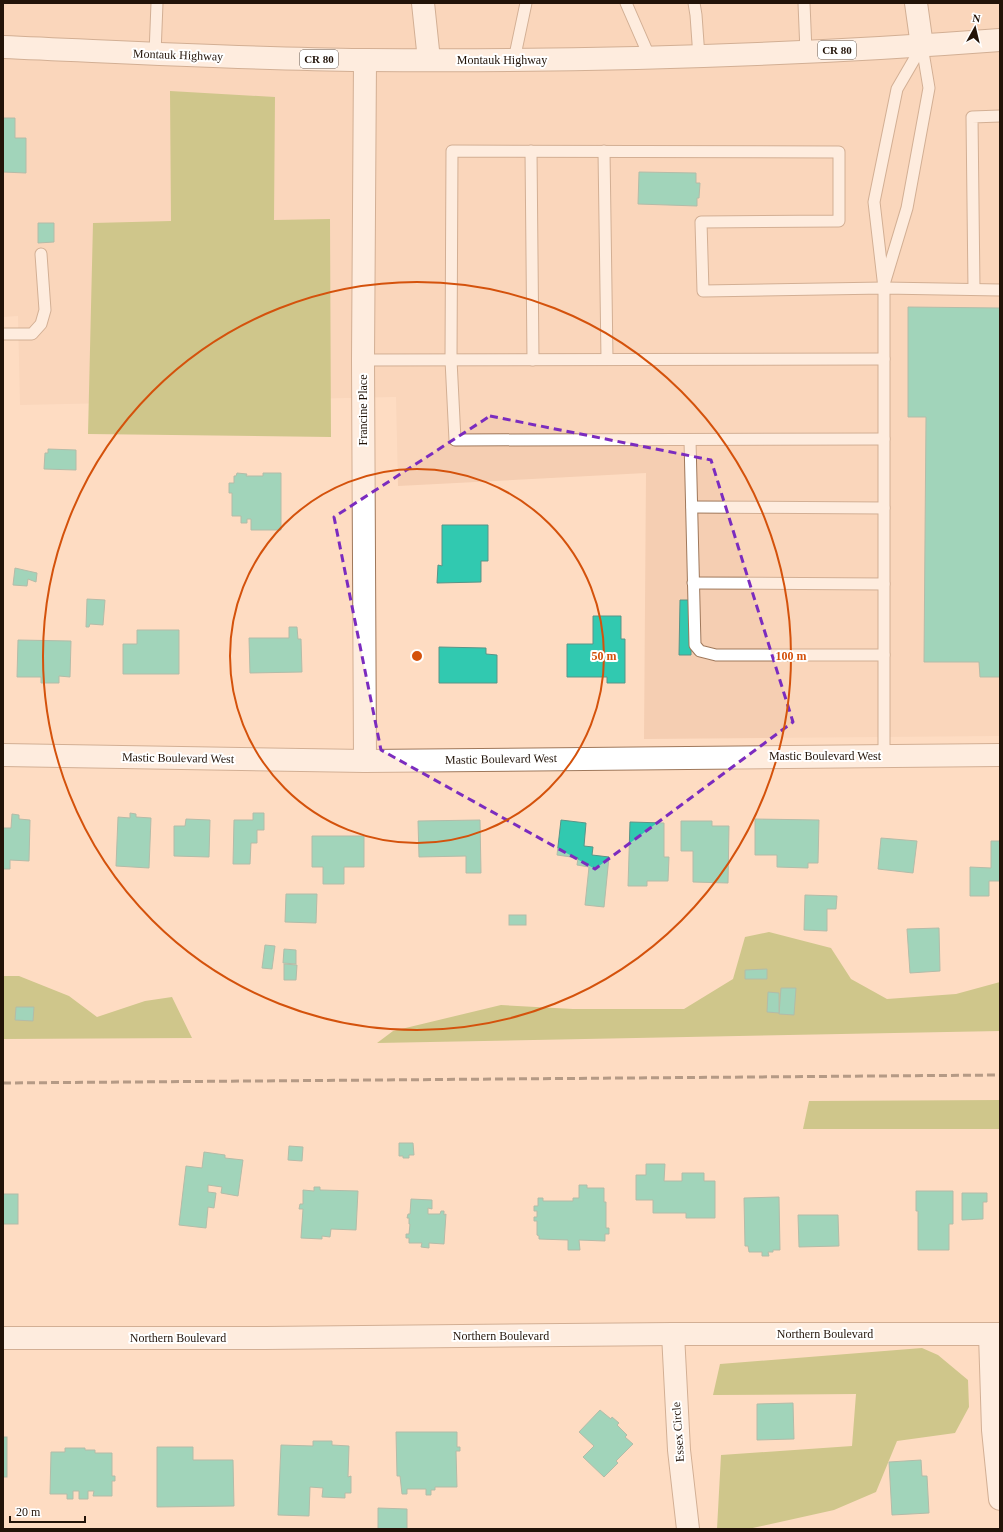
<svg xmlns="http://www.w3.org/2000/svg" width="1003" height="1532" font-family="Georgia,serif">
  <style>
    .built { fill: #f5ceb2 }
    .forest { fill: #98ab47 }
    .building { fill: #31c9b0; stroke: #5a9487 }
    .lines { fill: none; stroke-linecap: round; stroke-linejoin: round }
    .lane-casing { stroke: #9f785b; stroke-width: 13 }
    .street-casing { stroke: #9f785b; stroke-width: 24 }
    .secondary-casing { stroke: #9f785b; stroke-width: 24 }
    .primary-casing { stroke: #9f785b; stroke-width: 24 }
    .lane { stroke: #fff; stroke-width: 11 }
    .street { stroke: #fff; stroke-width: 22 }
    .secondary { stroke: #fff; stroke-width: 22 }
    .primary { stroke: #fff; stroke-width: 22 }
    .rail { stroke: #5e4a3b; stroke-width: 3; stroke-dasharray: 8 4; stroke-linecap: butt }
    .marked { fill: none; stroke: #7b2cbf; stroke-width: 3; stroke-dasharray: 8 5; stroke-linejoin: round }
    .ring { fill: none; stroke: #d4520c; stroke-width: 2 }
    .labels { text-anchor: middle; stroke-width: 4; stroke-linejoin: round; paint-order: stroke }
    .shield { fill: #fff; stroke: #645a52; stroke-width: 1 }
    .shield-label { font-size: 11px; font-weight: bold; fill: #221308 }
    .street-label { font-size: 12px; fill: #221308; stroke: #fff }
    .centre { fill: #d4520c; stroke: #fff; stroke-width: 2 }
    .ring-label { font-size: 12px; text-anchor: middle; font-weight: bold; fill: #d4520c; stroke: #fff; stroke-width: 4; stroke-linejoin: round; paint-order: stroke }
  </style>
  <rect width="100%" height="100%" fill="#fedcc2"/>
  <polygon class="built" points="3,3 1000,3 1000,736 644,739 646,473 398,486 396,397 20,405 18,316 3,317"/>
  <g class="forest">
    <polygon points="170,91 275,97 274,220 330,219 331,437 88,434 93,223 171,221"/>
    <polygon points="769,932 831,948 851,979 887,999 956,994 1000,982 1000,1031 377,1043 393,1031 501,1005 573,1009 684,1009 733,979 745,937"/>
    <polygon points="3,976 19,976 69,996 97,1017 145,1001 172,997 192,1038 3,1039"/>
    <polygon points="1000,1100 1000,1129 803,1129 809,1101"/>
    <polygon points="922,1348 938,1355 968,1380 969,1407 955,1433 897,1441 876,1492 834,1510 748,1529 717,1529 721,1455 852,1446 856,1394 713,1395 720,1364"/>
  </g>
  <g class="building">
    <polygon points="3,118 15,118 15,138 26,138 26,173 3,172"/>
    <polygon points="639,172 696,173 696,183 700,183 699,198 697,198 697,206 638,204"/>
    <polygon points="38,223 54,223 54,242 38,243"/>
    <polygon points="908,307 1000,308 1000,677 980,677 979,662 924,662 926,417 908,417"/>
    <polygon points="48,449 76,450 76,470 44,469 45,453 48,453"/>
    <polygon points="237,473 247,474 246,476 263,476 263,473 281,473 281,530 251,530 251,519 247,519 247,523 241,523 241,516 232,516 232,493 229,493 229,483 234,483 234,476 236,476"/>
    <polygon points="442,525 488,525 488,561 481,561 481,582 437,583 438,565 442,566"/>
    <polygon points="15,568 37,573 36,582 28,579 27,586 13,585"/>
    <polygon points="87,599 105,600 103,625 90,624 89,627 86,627"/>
    <polygon points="680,600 692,600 691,655 679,655"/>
    <polygon points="593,616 621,616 621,639 625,639 625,683 607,683 607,677 567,677 567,644 593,644"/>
    <polygon points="289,627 297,627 298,639 301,639 302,672 250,673 249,638 289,638"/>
    <polygon points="137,630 179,630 179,674 123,674 123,644 137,644"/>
    <polygon points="18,640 71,641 70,677 59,676 59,683 41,683 41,677 17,677"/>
    <polygon points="439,647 486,648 486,654 497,655 497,683 439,683"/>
    <polygon points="130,813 136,814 136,817 151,818 149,868 116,866 118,817 130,818"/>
    <polygon points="253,813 264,813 264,830 257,830 257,843 251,843 250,864 233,864 234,820 253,820"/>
    <polygon points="12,814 19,815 19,819 30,820 29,861 10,860 10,869 3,869 3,828 11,828"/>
    <polygon points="186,819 210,820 209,857 174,856 174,826 185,826"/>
    <polygon points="755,819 819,820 818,863 808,863 808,868 777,867 777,855 755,855"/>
    <polygon points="480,820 481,873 466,873 466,856 419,857 418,821"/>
    <polygon points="561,820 586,823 584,846 593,847 592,855 609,857 604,907 585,905 589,867 577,865 578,858 557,855"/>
    <polygon points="681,821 712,821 712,826 729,826 728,883 693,882 693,851 681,851"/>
    <polygon points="630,822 664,823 664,857 669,857 668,881 647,881 647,886 628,886"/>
    <polygon points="312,836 364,836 364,867 344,867 344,884 323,884 323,867 312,867"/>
    <polygon points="881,838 917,841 913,873 878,869"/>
    <polygon points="991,841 1000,841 1000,881 989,881 989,896 970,896 970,867 991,868"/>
    <polygon points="286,894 317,894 316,923 285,922"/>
    <polygon points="805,895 837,896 836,909 827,909 827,931 804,930"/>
    <rect x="509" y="915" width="17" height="10"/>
    <polygon points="939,928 940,971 910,973 907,929"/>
    <polygon points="265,945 275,946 272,969 262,968"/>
    <polygon points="284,949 296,950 296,964 283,963"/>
    <polygon points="284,964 297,965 296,980 284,980"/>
    <polygon points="767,969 767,979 745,979 745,970"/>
    <polygon points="781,988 796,988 794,1015 779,1014"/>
    <polygon points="768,992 779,993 779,1013 767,1012"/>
    <polygon points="16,1007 34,1007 33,1021 15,1020"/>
    <polygon points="399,1143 413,1143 414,1155 409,1155 409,1158 403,1158 403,1156 399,1156"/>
    <polygon points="289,1146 303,1147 302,1161 288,1160"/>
    <polygon points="204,1152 225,1155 225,1158 243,1160 238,1196 221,1193 222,1187 208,1185 208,1192 216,1193 214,1208 208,1207 206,1228 179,1225 186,1166 202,1168"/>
    <polygon points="646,1164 665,1164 664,1181 682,1181 682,1173 704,1173 704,1181 715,1181 715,1218 686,1218 686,1213 653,1213 653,1200 636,1200 636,1175 646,1175"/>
    <polygon points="579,1185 587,1185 587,1188 604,1188 604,1202 606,1202 606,1228 609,1228 609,1234 605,1234 605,1241 579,1240 580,1250 568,1250 568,1240 539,1239 539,1236 537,1235 537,1221 534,1221 534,1217 537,1217 537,1211 534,1211 534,1206 538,1206 538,1198 543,1198 543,1201 573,1201 573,1198 579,1198"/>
    <polygon points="314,1187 320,1187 320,1190 358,1191 356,1230 331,1229 330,1237 322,1236 322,1239 301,1238 303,1209 299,1209 300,1204 303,1204 303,1190 314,1191"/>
    <polygon points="916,1191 953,1191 953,1224 949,1224 949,1250 918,1250 918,1211 916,1211"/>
    <polygon points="962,1193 987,1193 987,1202 983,1202 983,1219 962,1220"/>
    <rect x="3" y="1194" width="15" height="30"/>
    <polygon points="779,1197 780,1250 773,1250 773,1252 768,1252 769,1256 762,1256 762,1252 749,1252 748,1246 745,1246 744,1198"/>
    <polygon points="411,1199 432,1200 432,1209 428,1208 428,1214 440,1214 441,1211 444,1211 444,1215 446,1214 444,1244 429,1243 429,1248 421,1247 422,1243 409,1243 409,1238 406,1238 406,1234 409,1234 410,1224 409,1224 409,1218 407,1218 408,1214 410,1214"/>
    <polygon points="798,1215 838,1215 839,1246 799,1247"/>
    <polygon points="793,1403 794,1439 757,1440 757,1404"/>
    <polygon points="600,1410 611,1419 612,1417 619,1423 617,1425 627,1435 625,1437 633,1444 616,1461 618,1463 604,1477 583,1457 594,1446 579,1432"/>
    <polygon points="396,1432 457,1432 457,1447 460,1447 460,1451 456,1451 457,1487 435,1487 435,1490 431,1490 431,1495 426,1495 426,1489 407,1489 407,1494 402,1494 400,1476 397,1476"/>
    <rect x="3" y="1437" width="4" height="40"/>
    <polygon points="313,1441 332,1441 332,1445 349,1446 348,1477 351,1476 351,1493 345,1493 345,1498 322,1497 323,1488 310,1487 309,1516 278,1515 281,1445 313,1446"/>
    <polygon points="157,1447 193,1447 193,1460 233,1460 234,1506 157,1507"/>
    <polygon points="65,1448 85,1448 85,1450 95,1450 95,1453 112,1453 112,1476 115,1476 115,1481 112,1481 112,1496 93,1496 94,1491 88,1491 88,1499 79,1499 79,1491 73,1491 73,1499 67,1499 67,1494 50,1494 51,1452 65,1452"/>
    <polygon points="921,1460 922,1476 927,1476 929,1513 892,1515 889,1462"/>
    <polygon points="378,1508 407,1509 407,1529 378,1529"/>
  </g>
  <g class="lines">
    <g class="lane-casing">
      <g id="lane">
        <polyline points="626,3 650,58"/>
        <polyline points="694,3 696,15 699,57"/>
        <polyline points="804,3 806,52"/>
        <polyline points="155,54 157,3"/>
        <polyline points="514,60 526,3"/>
        <polyline points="531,151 533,360"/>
        <polyline points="604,151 607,359"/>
        <polyline points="885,281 907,208 929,88 922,46"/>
        <polyline points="974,289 972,117 1000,116"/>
        <polyline points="3,334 32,334 41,324 45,310 41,254"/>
        <polyline points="363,360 884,359"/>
        <polyline points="884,439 455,440 451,360 452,151 839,152 839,221 701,222 703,291 884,288 1000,290"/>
        <polyline points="690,440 695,645 700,651 716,655 884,655"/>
        <polyline points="692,507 884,508"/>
        <polyline points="693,583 884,584"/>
        <polyline points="884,756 884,288 874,202 897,89 922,46"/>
      </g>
    </g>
    <g class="street-casing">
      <g id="street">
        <polyline points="423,3 429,60"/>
        <polyline points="3,755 365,761 1000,755"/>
        <polyline points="365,761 363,360 365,60"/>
        <polyline points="673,1334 679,1450 688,1529"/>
        <polyline points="990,1334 993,1430 1000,1499"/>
        <polyline points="3,1338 265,1338 673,1334 1000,1334"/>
      </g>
    </g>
    <g class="secondary-casing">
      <polyline id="secondary" points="916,3 922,46"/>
    </g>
    <g class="primary-casing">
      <path id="primary" d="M3,47C123,52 243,59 364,60C576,62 788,56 1000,40"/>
    </g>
    <use href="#lane" class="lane"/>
    <use href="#street" class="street"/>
    <use href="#secondary" class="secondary"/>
    <use href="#primary" class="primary"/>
    <polyline class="rail" points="3,1083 1000,1075"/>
  </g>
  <path d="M0 0H1003V1532H0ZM490,416L711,460L793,722L595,869L381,750L334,517Z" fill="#fedcc2" fill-opacity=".55" fill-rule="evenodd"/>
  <path class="marked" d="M490,416L711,460L793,722L595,869L381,750L334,517Z"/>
  <g class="ring">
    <circle cx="417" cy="656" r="187"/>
    <circle cx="417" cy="656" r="374"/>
  </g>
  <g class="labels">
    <g class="shield">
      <rect x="818" y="41" width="38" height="18" rx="3"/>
      <rect x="300" y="50" width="38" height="18" rx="3"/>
    </g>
    <g class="shield-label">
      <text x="837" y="54">CR 80</text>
      <text x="319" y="63">CR 80</text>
    </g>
    <g class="street-label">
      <text transform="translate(178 55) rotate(2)" y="4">Montauk Highway</text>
      <text x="502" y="64">Montauk Highway</text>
      <text transform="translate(363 410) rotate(-90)" y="4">Francine Place</text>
      <text x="825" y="760">Mastic Boulevard West</text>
      <text transform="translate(178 758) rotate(1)" y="4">Mastic Boulevard West</text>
      <text transform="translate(501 759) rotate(-1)" y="4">Mastic Boulevard West</text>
      <text x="825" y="1338">Northern Boulevard</text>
      <text x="501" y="1340">Northern Boulevard</text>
      <text x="178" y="1342">Northern Boulevard</text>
      <text transform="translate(678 1432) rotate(-94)" y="4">Essex Circle</text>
    </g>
  </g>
  <circle cx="417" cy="656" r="6" class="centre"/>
  <g class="ring-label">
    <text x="604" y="660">50 m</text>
    <text x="791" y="660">100 m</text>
  </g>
  <rect width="1003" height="1532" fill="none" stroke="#221308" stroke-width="8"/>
  <g transform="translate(975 28) rotate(8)" stroke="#ffffff" stroke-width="3" paint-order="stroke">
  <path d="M0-3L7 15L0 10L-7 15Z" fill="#221308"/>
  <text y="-6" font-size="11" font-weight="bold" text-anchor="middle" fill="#221308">N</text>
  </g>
  <path d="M10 1516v6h75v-6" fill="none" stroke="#221308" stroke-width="2"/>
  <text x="16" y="1516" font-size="12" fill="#221308" stroke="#ffffff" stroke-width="3" paint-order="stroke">20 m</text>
</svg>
